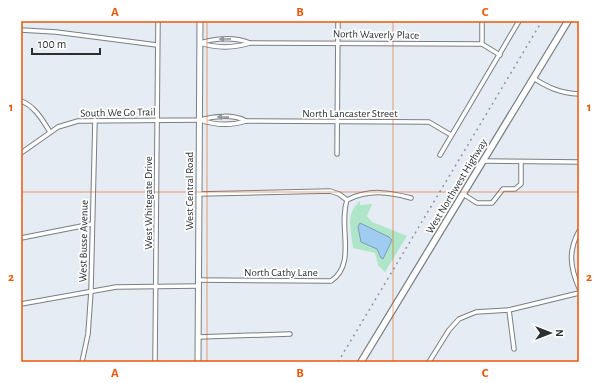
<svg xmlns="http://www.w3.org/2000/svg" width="600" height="383" font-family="'Alegreya Sans',sans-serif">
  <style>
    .green { fill: #afe5c8 }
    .water { fill: #9fccf0; stroke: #7c9db7 }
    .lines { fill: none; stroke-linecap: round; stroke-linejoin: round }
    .street-casing { stroke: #797f85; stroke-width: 5.5 }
    .secondary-casing { stroke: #797f85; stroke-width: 7 }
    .primary-casing { stroke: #797f85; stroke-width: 8 }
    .street { stroke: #fff; stroke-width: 3.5 }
    .secondary { stroke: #fff; stroke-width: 5 }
    .primary { stroke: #fff; stroke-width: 5.5 }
    .rail { stroke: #8f959a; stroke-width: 1.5; stroke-dasharray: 2 4; stroke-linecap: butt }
    .oneway { fill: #969798 }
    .grid { fill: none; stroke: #e8590c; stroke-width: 1; stroke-opacity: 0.55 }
    .labels { text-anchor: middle; stroke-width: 3.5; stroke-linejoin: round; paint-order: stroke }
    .street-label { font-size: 11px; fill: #2c2f32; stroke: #fff }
    .neatline { fill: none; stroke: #e8590c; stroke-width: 1.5 }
    .grid-label { font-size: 13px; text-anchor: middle; font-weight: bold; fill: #e8590c }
  </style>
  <rect width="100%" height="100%" fill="#e5ecf3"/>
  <path class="green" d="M360,201V205L372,204L367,216L372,222L407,236L385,272L378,265L375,253L353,248C351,230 345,214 360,201Z"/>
  <polygon class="water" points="360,223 389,237 392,240 383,259 381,258 377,249 361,242 358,227"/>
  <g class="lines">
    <g class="street-casing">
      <g id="street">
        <polyline points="482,21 482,44"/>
        <polyline points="21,30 56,32 157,45"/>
        <path d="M200,43C216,48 234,48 250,43L482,44L500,55"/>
        <path d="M200,43C215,38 235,37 250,43"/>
        <path d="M533,78C549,88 560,93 579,94"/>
        <path d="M21,101C35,106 43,121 50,132"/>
        <path d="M200,120C215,125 231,126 246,121L429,122L451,135"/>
        <path d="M21,153L58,127L78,121L200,120C214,116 233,114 246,121"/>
        <polyline points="337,154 338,21"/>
        <polyline points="440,155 519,21"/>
        <polyline points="483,161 579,162"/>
        <polyline points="199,194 330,191 339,194 347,200"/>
        <polyline points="463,194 477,203 492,203 503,189 515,189 521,184 521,162"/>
        <path d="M579,231C568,251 570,267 579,288"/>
        <polyline points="21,238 92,224"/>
        <path d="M198,280L331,281C357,264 338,227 347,200C369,189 389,192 411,198"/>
        <polyline points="21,304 116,287 198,286"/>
        <polyline points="509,310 514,349"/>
        <polyline points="198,337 290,334"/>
        <polyline points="82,362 88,334 91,291 95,120"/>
        <polyline points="155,362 158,21"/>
        <polyline points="429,362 449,330 459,319 476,312 509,310 579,293"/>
      </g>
    </g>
    <g class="secondary-casing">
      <polyline id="secondary" points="198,362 200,21"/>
    </g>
    <g class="primary-casing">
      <polyline id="primary" points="361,362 568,21"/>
    </g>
    <use href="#street" class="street"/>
    <use href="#secondary" class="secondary"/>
    <use href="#primary" class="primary"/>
    <polyline class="rail" points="338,362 542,21"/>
  </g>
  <defs><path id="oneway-solid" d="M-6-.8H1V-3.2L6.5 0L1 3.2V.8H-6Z"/></defs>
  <g class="oneway">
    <use href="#oneway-solid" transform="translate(225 39) rotate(179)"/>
    <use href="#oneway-solid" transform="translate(223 117) rotate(-179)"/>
  </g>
  <path class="grid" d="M207,21V362M393,21V362M21,192H579"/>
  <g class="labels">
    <g class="street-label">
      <text transform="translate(376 34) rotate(1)" y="4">North Waverly Place</text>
      <text transform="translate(118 112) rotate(-1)" y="4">South We Go Trail</text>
      <text x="350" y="117">North Lancaster Street</text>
      <text transform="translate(456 186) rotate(-59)" y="4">West Northwest Highway</text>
      <text transform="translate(189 191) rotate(-90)" y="4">West Central Road</text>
      <text transform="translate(148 203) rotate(-90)" y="4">West Whitegate Drive</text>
      <text transform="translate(83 241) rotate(-89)" y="4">West Busse Avenue</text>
      <text x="281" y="276">North Cathy Lane</text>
    </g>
  </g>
  <rect width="600" height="383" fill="none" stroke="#ffffff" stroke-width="44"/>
  <g transform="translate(550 333) rotate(90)" stroke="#ffffff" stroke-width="3" paint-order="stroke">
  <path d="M0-3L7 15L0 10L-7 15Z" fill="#2c2f32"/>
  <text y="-6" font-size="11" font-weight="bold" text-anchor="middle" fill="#2c2f32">N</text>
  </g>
  <path d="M32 48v6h68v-6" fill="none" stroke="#2c2f32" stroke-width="2"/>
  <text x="38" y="48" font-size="12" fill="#2c2f32" stroke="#ffffff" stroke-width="3" paint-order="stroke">100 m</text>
  <rect x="22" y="22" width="556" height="339" class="neatline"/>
  <g class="grid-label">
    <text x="115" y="16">A</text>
    <text x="300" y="16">B</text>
    <text x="485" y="16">C</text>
    <text x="11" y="111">1</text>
    <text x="589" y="111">1</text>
    <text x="11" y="281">2</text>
    <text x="589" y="281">2</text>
    <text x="115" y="377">A</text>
    <text x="300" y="377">B</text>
    <text x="485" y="377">C</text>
  </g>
</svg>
